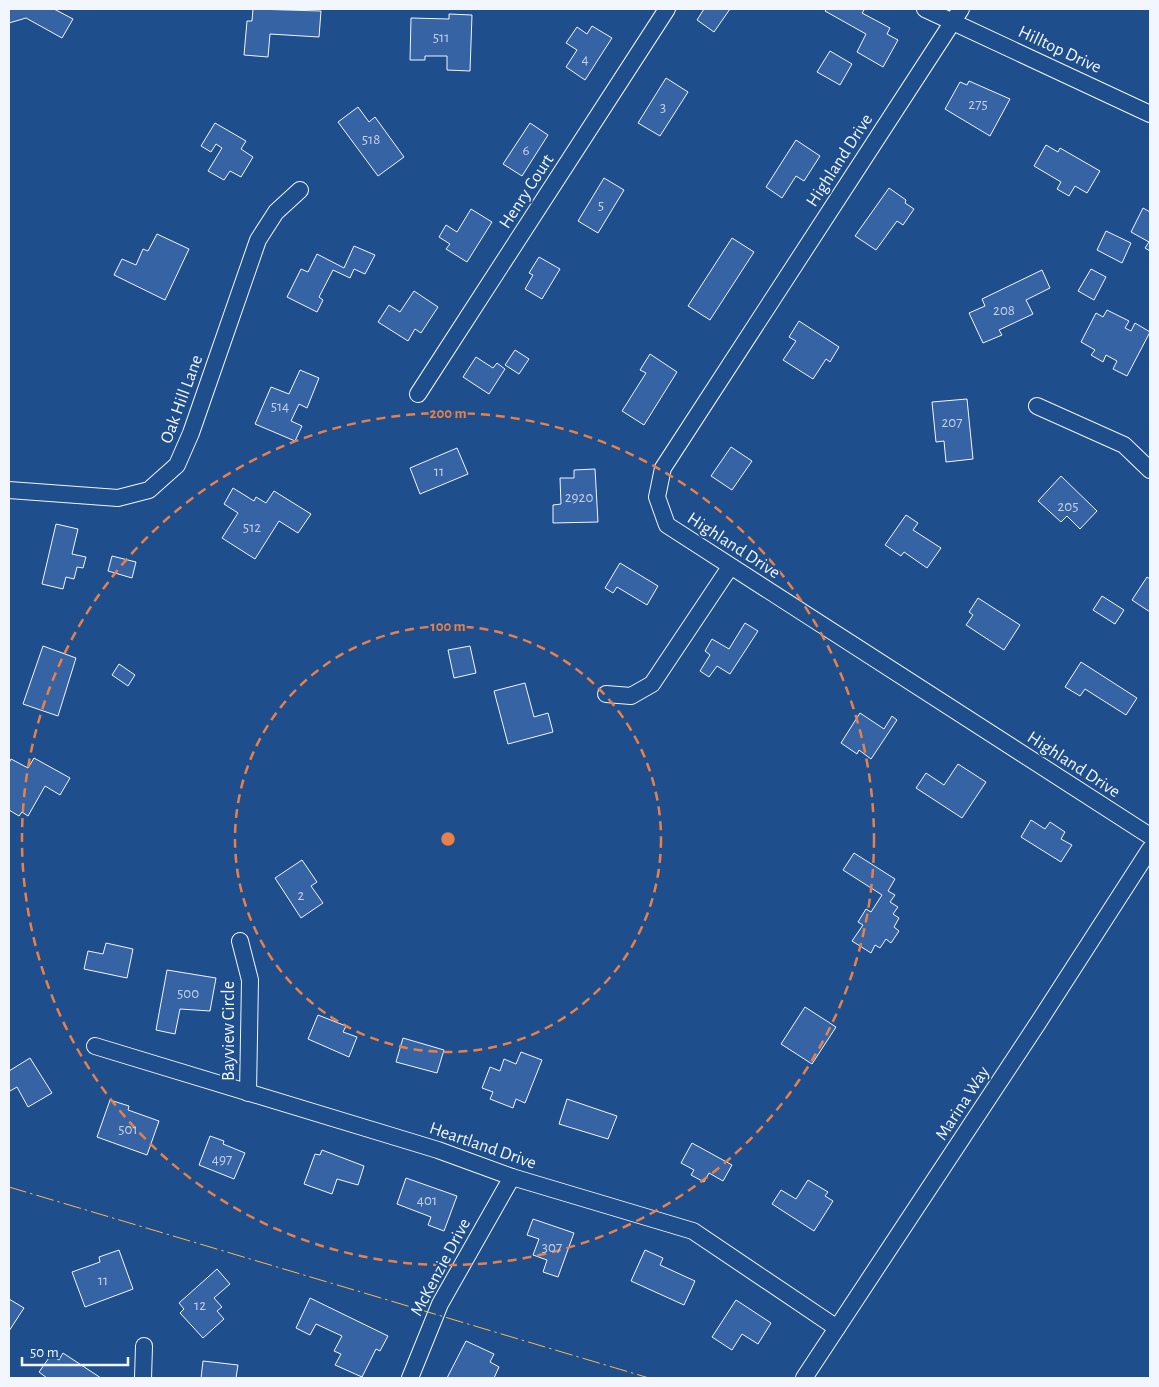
<svg xmlns="http://www.w3.org/2000/svg" width="1159" height="1387" font-family="'Alegreya Sans',sans-serif">
  <style>
    .building { fill: #3563a3; stroke: #f2f6ff }
    .lines { fill: none; stroke-linecap: round; stroke-linejoin: round }
    .minor-casing { stroke: #f2f6ff; stroke-width: 18 }
    .minor { stroke: #1f4e8c; stroke-width: 16 }
    .power { stroke: #ffb74d; stroke-width: 1; stroke-dasharray: 18 4 2.5 4; stroke-linecap: butt }
    .ring { fill: none; stroke: #ea8049; stroke-width: 2.5; stroke-dasharray: 9 6 }
    .labels { text-anchor: middle; stroke-width: 4; stroke-linejoin: round; paint-order: stroke }
    .number-label { font-size: 15px; fill: #c3d1e8 }
    .street-label { font-size: 18px; fill: #f2f6ff; stroke: #1f4e8c }
    .centre { fill: #ea8049; stroke: #1f4e8c; stroke-width: 2.5 }
    .ring-label { font-size: 15px; text-anchor: middle; font-weight: bold; fill: #ea8049; stroke: #1f4e8c; stroke-width: 4; stroke-linejoin: round; paint-order: stroke }
  </style>
  <rect width="100%" height="100%" fill="#1f4e8c"/>
  <g class="building">
    <polygon points="9,9 54,9 73,19 62,38 26,18 9,23"/>
    <polygon points="253,9 321,11 319,37 270,34 268,57 244,55 247,21 252,21"/>
    <polygon points="704,9 730,9 714,32 697,20"/>
    <polygon points="827,9 861,9 864,10 862,13 890,28 887,34 898,40 883,67 857,52 866,34 825,11"/>
    <polygon points="449,14 472,15 470,71 447,70 447,56 425,56 425,60 410,60 411,18 449,19"/>
    <polygon points="592,26 612,38 585,80 566,67 577,50 566,43 577,27 587,34"/>
    <polygon points="830,51 852,64 840,85 817,72"/>
    <polygon points="666,78 688,92 660,136 638,123"/>
    <polygon points="969,81 1010,99 990,136 945,109 960,82 967,85"/>
    <polygon points="358,107 369,122 375,117 404,157 378,176 338,122"/>
    <polygon points="215,123 246,141 241,149 253,157 241,177 230,171 224,180 208,171 222,148 216,144 211,152 201,146"/>
    <polygon points="530,123 548,135 522,176 503,164"/>
    <polygon points="796,140 820,156 804,181 796,176 782,198 766,187"/>
    <polygon points="1046,145 1058,152 1060,148 1100,171 1087,193 1075,186 1069,196 1057,189 1061,182 1034,166"/>
    <polygon points="604,178 624,190 598,233 578,221"/>
    <polygon points="889,188 906,200 905,203 914,209 903,225 897,221 876,250 855,236"/>
    <polygon points="1143,208 1150,212 1150,251 1145,248 1149,242 1131,232"/>
    <polygon points="471,209 492,222 467,262 446,249 450,244 439,237 446,225 457,232"/>
    <polygon points="1106,231 1131,243 1122,263 1097,250"/>
    <polygon points="157,234 189,249 165,300 114,275 122,259 136,265 143,249 148,251"/>
    <polygon points="732,238 754,252 710,320 688,306"/>
    <polygon points="354,246 375,255 365,274 354,269 350,278 333,270 319,297 323,300 317,312 287,297 301,269 308,272 317,254 344,268"/>
    <polygon points="539,257 560,269 542,299 525,289 533,275 529,273"/>
    <polygon points="1091,269 1106,277 1094,300 1078,291"/>
    <polygon points="1042,270 1050,288 1026,300 1033,314 999,330 1002,335 983,343 969,313 985,306 982,299"/>
    <polygon points="414,291 438,307 421,333 415,329 408,341 378,322 389,305 400,312"/>
    <polygon points="1107,310 1129,321 1125,328 1131,331 1135,323 1150,332 1127,376 1113,369 1117,361 1106,355 1103,362 1091,355 1095,350 1081,342 1096,313 1103,317"/>
    <polygon points="799,321 839,347 830,362 826,359 813,379 783,360 796,341 789,337"/>
    <polygon points="515,350 529,359 519,374 505,365"/>
    <polygon points="650,354 677,372 644,425 622,411 646,373 640,370"/>
    <polygon points="476,357 493,368 497,363 505,369 489,394 463,377"/>
    <polygon points="300,370 319,378 307,408 299,404 291,421 302,426 295,441 255,424 271,387 289,394"/>
    <polygon points="967,399 973,459 946,462 944,441 936,442 932,402"/>
    <polygon points="731,447 752,461 732,490 711,476"/>
    <polygon points="457,448 468,474 420,494 410,468"/>
    <polygon points="595,469 598,522 553,523 553,505 561,504 560,478 574,478 574,470"/>
    <polygon points="1061,476 1097,511 1080,529 1067,516 1061,522 1038,501"/>
    <polygon points="233,488 254,501 256,497 266,503 274,491 311,514 298,533 279,521 255,559 222,538 238,513 224,504"/>
    <polygon points="906,515 918,523 913,530 941,548 927,568 904,552 901,556 885,545"/>
    <polygon points="56,524 78,529 72,554 86,557 83,568 77,567 74,579 66,577 63,589 42,584"/>
    <polygon points="112,556 136,562 132,578 108,571"/>
    <polygon points="620,563 658,586 647,605 617,587 613,593 605,588"/>
    <polygon points="1147,577 1150,579 1150,612 1132,600"/>
    <polygon points="1102,596 1124,610 1115,624 1093,610"/>
    <polygon points="978,598 1020,625 1004,650 966,625 973,615 969,612"/>
    <polygon points="745,623 758,631 730,674 717,666 709,677 700,671 710,655 705,651 712,639 729,649"/>
    <polygon points="43,646 76,658 58,716 23,704"/>
    <polygon points="470,646 476,673 454,678 448,650"/>
    <polygon points="1081,662 1137,698 1126,715 1085,689 1080,696 1065,687"/>
    <polygon points="119,664 135,675 128,686 112,675"/>
    <polygon points="525,683 534,717 548,713 553,732 508,744 494,691"/>
    <polygon points="860,713 884,729 892,716 897,720 871,759 859,750 857,754 841,743"/>
    <polygon points="34,758 70,778 60,795 45,786 28,816 22,812 19,816 9,810 9,763 11,759 28,768"/>
    <polygon points="958,764 986,782 962,818 916,788 926,773 944,785"/>
    <polygon points="1031,820 1045,829 1050,822 1065,832 1061,839 1072,845 1061,862 1021,837"/>
    <polygon points="854,853 895,879 888,891 895,895 890,902 898,907 893,914 899,918 894,927 899,931 891,943 886,939 880,948 875,945 871,953 852,941 863,925 858,922 866,909 871,912 882,895 843,870"/>
    <polygon points="302,860 317,882 311,886 323,903 301,918 275,878"/>
    <polygon points="106,943 133,949 127,978 84,969 88,951 103,954"/>
    <polygon points="167,970 216,978 210,1011 180,1009 175,1034 156,1030"/>
    <polygon points="805,1007 836,1027 812,1064 781,1044"/>
    <polygon points="318,1015 346,1026 343,1032 357,1037 349,1057 308,1039"/>
    <polygon points="403,1038 444,1050 437,1073 396,1062"/>
    <polygon points="521,1052 542,1060 525,1103 516,1099 513,1108 490,1099 493,1092 482,1088 490,1067 500,1071 504,1059 516,1064"/>
    <polygon points="30,1058 52,1093 28,1107 17,1087 10,1091 9,1088 9,1071"/>
    <polygon points="567,1099 617,1116 608,1139 559,1124"/>
    <polygon points="110,1100 129,1106 128,1110 159,1121 147,1155 97,1137"/>
    <polygon points="210,1136 224,1141 223,1144 245,1153 234,1179 199,1165"/>
    <polygon points="692,1143 732,1165 723,1181 709,1173 704,1182 691,1175 694,1170 681,1163"/>
    <polygon points="322,1150 364,1166 358,1185 337,1179 332,1194 304,1184 315,1154 320,1155"/>
    <polygon points="406,1178 457,1196 444,1231 428,1225 431,1217 397,1204"/>
    <polygon points="808,1180 828,1192 825,1196 833,1201 814,1231 772,1204 781,1190 796,1199"/>
    <polygon points="533,1219 574,1233 558,1277 543,1272 547,1260 533,1255 539,1239 527,1235"/>
    <polygon points="119,1250 133,1289 85,1307 72,1272 100,1262 99,1257"/>
    <polygon points="645,1250 663,1258 660,1265 695,1281 684,1305 631,1281"/>
    <polygon points="217,1269 230,1284 214,1298 222,1307 217,1311 224,1319 203,1338 180,1313 184,1309 179,1303"/>
    <polygon points="310,1298 388,1336 380,1351 376,1349 362,1377 335,1365 341,1354 334,1351 342,1336 316,1324 310,1335 296,1328"/>
    <polygon points="9,1299 24,1308 9,1331"/>
    <polygon points="736,1300 771,1323 758,1344 742,1334 732,1350 712,1337"/>
    <polygon points="466,1341 494,1354 490,1362 499,1367 494,1378 447,1378"/>
    <polygon points="63,1353 101,1378 47,1378 39,1372 51,1355 59,1360"/>
    <polygon points="203,1361 238,1365 236,1378 201,1378"/>
  </g>
  <g class="lines">
    <g class="minor-casing">
      <g id="minor">
        <polyline points="925,9 1150,114"/>
        <polyline points="961,9 663,468 657,497 667,525 1150,836"/>
        <polyline points="418,394 667,9"/>
        <polyline points="1037,406 1124,445 1150,470"/>
        <polyline points="9,490 118,498 149,490 177,465 191,433 258,240 276,212 300,190"/>
        <polyline points="606,694 631,696 652,684 730,567"/>
        <polyline points="240,941 250,980 248,1093"/>
        <polyline points="95,1046 438,1150 512,1177 693,1231 837,1328"/>
        <polyline points="143,1378 144,1346"/>
        <polyline points="410,1378 440,1304 512,1177"/>
        <polyline points="804,1378 1038,1023 1150,849"/>
      </g>
    </g>
    <use href="#minor" class="minor"/>
    <polyline class="power" points="9,1187 649,1378"/>
  </g>
  <g class="ring">
    <circle cx="448" cy="839" r="213"/>
    <circle cx="448" cy="839" r="426"/>
  </g>
  <g class="labels">
    <g class="number-label">
      <text x="441" y="42">511</text>
      <text x="585" y="64">4</text>
      <text x="978" y="109">275</text>
      <text x="663" y="112">3</text>
      <text x="371" y="144">518</text>
      <text x="526" y="155">6</text>
      <text x="601" y="210">5</text>
      <text x="1004" y="315">208</text>
      <text x="280" y="411">514</text>
      <text x="952" y="427">207</text>
      <text x="439" y="476">11</text>
      <text x="579" y="502">2920</text>
      <text x="1068" y="511">205</text>
      <text x="252" y="532">512</text>
      <text x="301" y="900">2</text>
      <text x="188" y="998">500</text>
      <text x="128" y="1134">501</text>
      <text x="222" y="1164">497</text>
      <text x="427" y="1205">401</text>
      <text x="552" y="1252">307</text>
      <text x="103" y="1285">11</text>
      <text x="200" y="1310">12</text>
    </g>
    <g class="street-label">
      <text transform="translate(1060 49) rotate(25)" y="6">Hilltop Drive</text>
      <text transform="translate(839 160) rotate(-57)" y="6">Highland Drive</text>
      <text transform="translate(526 191) rotate(-57)" y="6">Henry Court</text>
      <text transform="translate(181 399) rotate(-70)" y="6">Oak Hill Lane</text>
      <text transform="translate(734 545) rotate(33)" y="6">Highland Drive</text>
      <text transform="translate(1074 764) rotate(33)" y="6">Highland Drive</text>
      <text transform="translate(228 1031) rotate(-90)" y="6">Bayview Circle</text>
      <text transform="translate(962 1103) rotate(-57)" y="6">Marina Way</text>
      <text transform="translate(483 1145) rotate(19)" y="6">Heartland Drive</text>
      <text transform="translate(440 1267) rotate(-62)" y="6">McKenzie Drive</text>
    </g>
  </g>
  <circle cx="448" cy="839" r="8" class="centre"/>
  <g class="ring-label">
    <text x="448" y="418">200 m</text>
    <text x="448" y="631">100 m</text>
  </g>
  <rect width="1159" height="1387" fill="none" stroke="#f2f6ff" stroke-width="20"/>
  <path d="M22 1357v8h106v-8" fill="none" stroke="#f2f6ff" stroke-width="2.5"/>
  <text x="30" y="1357" font-size="15" fill="#f2f6ff" stroke="#1f4e8c" stroke-width="4" paint-order="stroke">50 m</text>
</svg>
